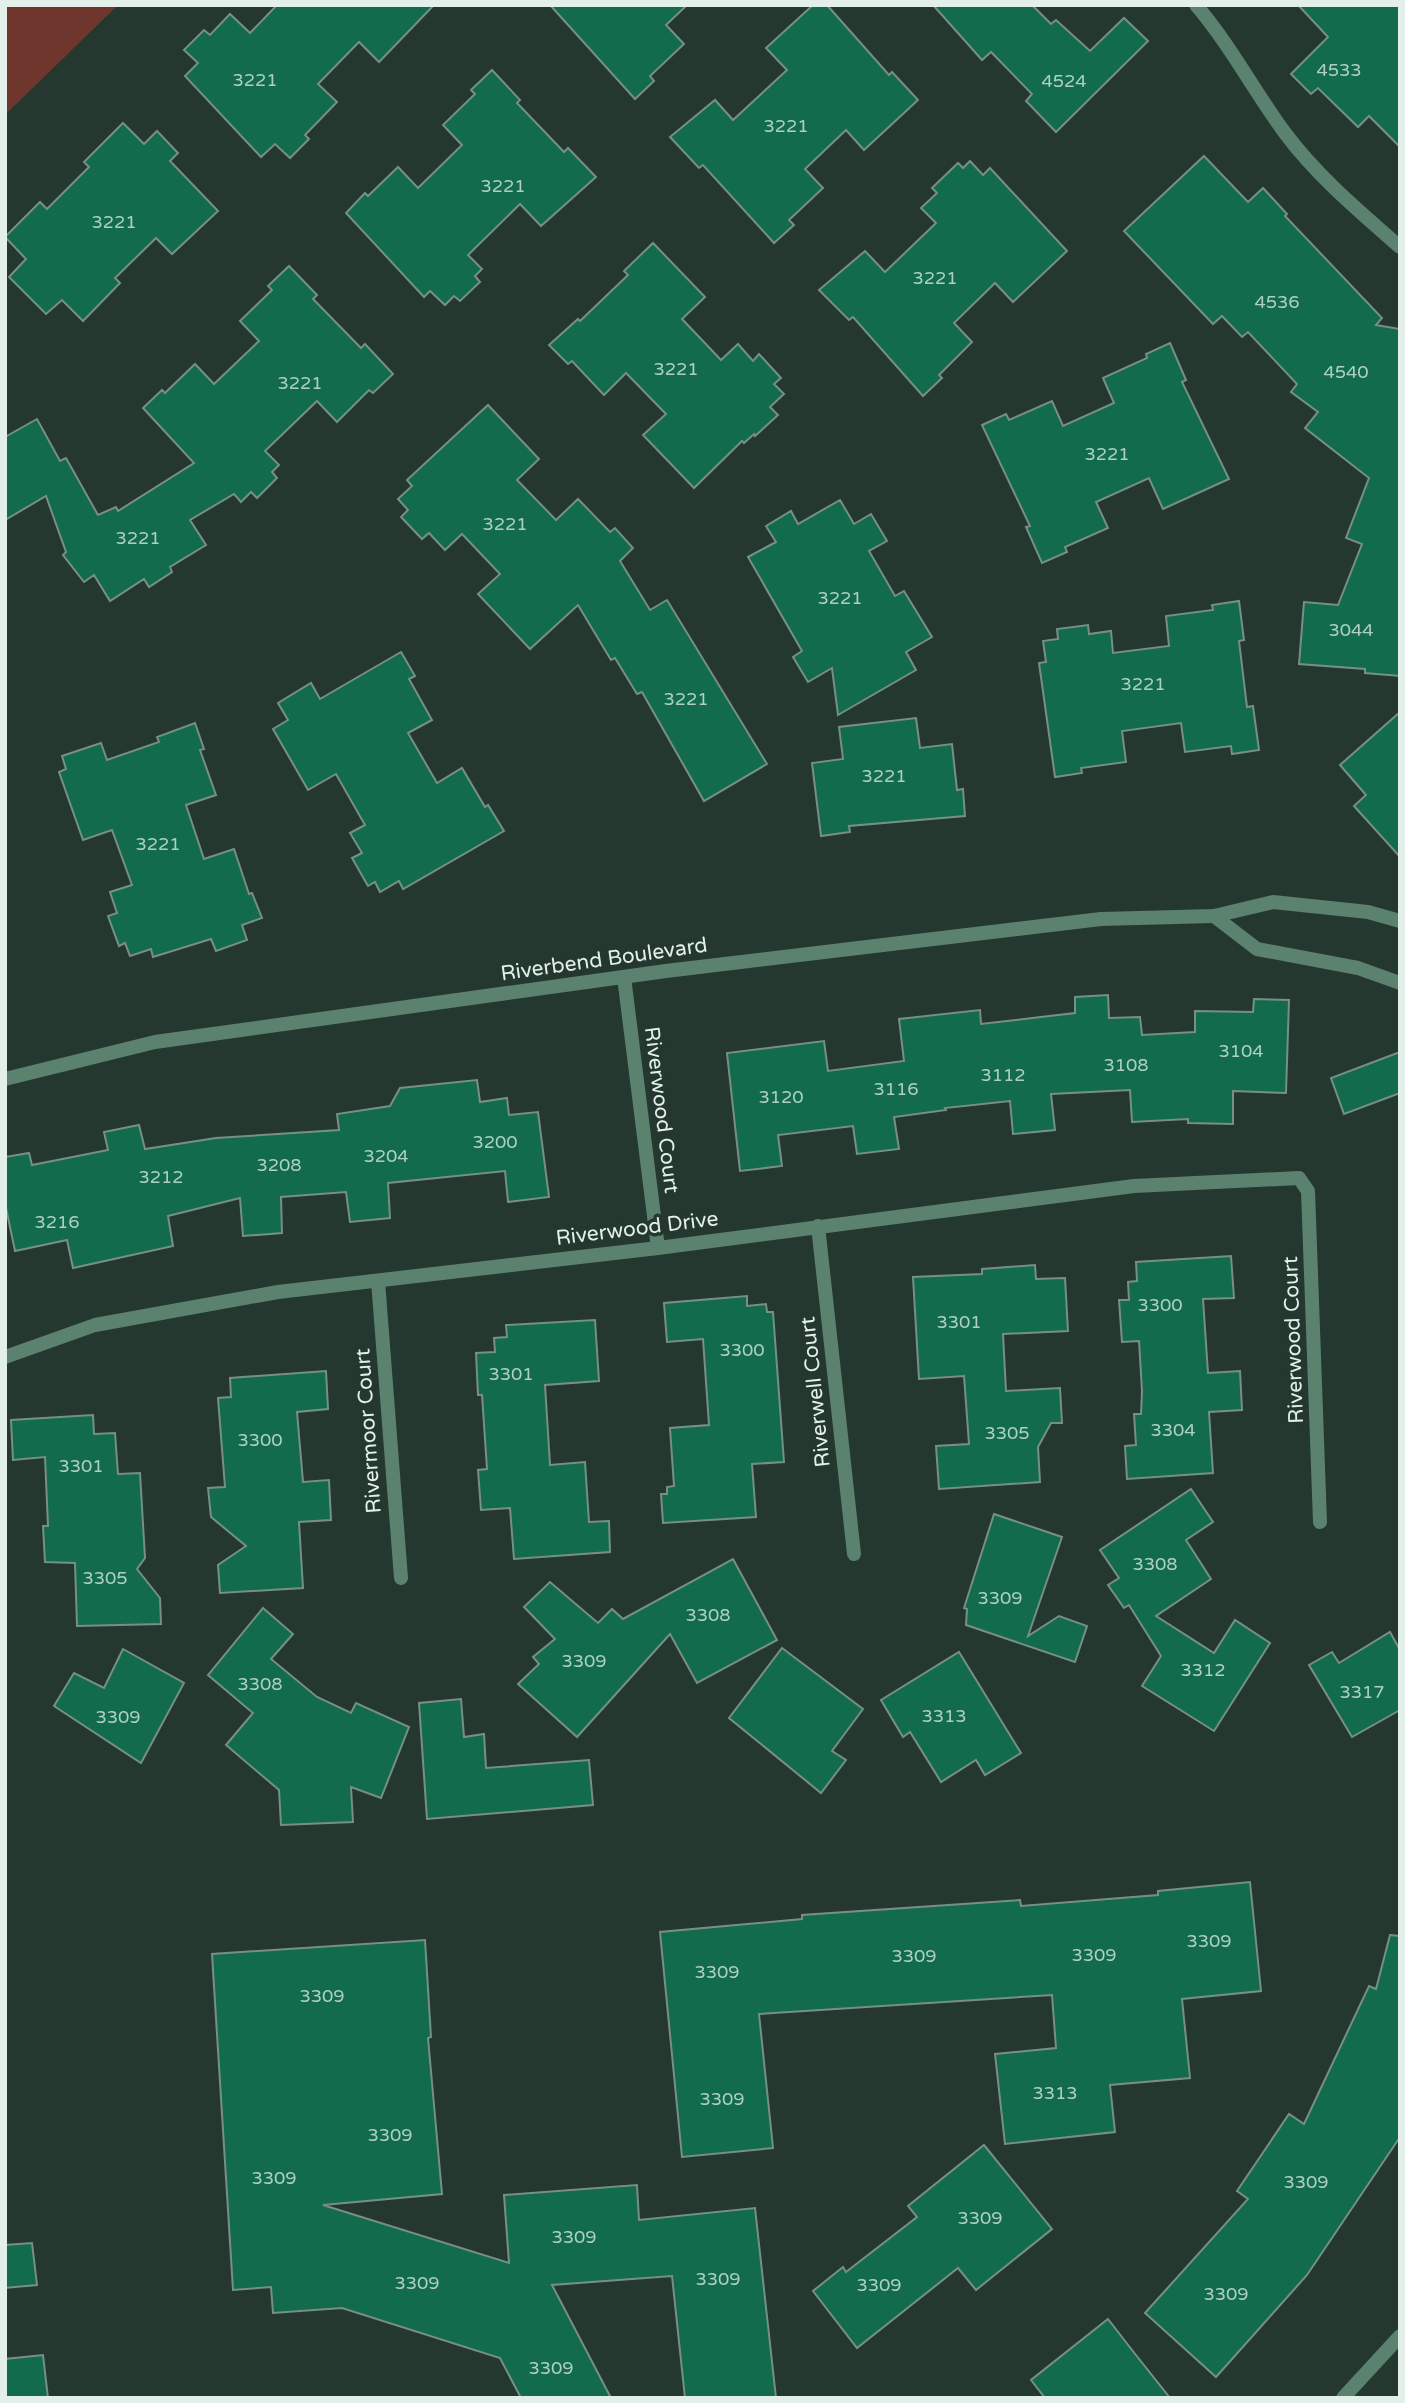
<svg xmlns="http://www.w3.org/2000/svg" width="1405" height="2403" font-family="'Varela Round',sans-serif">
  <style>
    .green { fill: #6f362d }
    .building { fill: #116b4c; stroke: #788f84; stroke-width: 2 }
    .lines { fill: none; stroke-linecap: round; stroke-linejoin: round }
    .minor { stroke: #5a826f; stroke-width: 14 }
    .tertiary { stroke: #5a826f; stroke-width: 14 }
    .labels { text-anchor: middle; stroke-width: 7; stroke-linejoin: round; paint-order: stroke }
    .number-label { font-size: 18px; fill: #aecfc2 }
    .street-label { font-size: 21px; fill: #e3f0e9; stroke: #24382f }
  </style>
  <rect width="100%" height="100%" fill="#24382f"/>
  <polygon class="green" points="5,5 118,5 5,115"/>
  <g class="building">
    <polygon points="277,5 434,5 379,62 359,42 318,84 337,102 305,135 309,139 290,158 275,144 261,157 185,76 198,63 184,50 204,30 210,35 230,14 250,33"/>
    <polygon points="550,5 687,5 666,25 684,44 650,76 654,81 635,99"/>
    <polygon points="813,5 827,5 889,75 892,72 918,100 864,150 846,130 805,169 823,188 789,220 794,225 774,243 703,165 699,168 670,137 715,100 733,120 787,70 766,48"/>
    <polygon points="933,5 1032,5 1051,24 1056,20 1090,51 1124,18 1148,41 1056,132 1026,101 1032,94 991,52 982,60"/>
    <polygon points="1298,5 1400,5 1400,147 1369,116 1358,127 1318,88 1311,94 1291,74 1328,37"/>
    <polygon points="492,70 520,100 517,103 564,152 568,148 596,177 541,226 520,204 468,255 482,269 475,276 480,282 460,301 454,296 445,305 430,291 424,297 346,213 365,193 368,196 398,167 418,188 462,145 443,125 475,94 471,90"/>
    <polygon points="123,123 144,144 157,131 178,153 170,161 218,211 172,254 156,238 115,278 120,283 83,321 62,300 46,314 9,277 26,259 5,237 40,202 47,209 89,167 84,162"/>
    <polygon points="1204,156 1248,202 1263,188 1287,214 1285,216 1382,318 1376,325 1400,329 1400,676 1365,673 1365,669 1299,664 1304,602 1338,605 1362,544 1346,538 1369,478 1305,428 1318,412 1291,392 1297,384 1248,332 1242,337 1222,316 1213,324 1124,231"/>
    <polygon points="970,161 983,175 990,168 1067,251 1013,302 995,283 954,323 972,342 939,375 942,378 923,396 853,317 849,320 819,290 865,251 885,272 936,223 921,208 937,193 932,188 958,163 963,168"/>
    <polygon points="653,243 705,297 682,319 721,360 738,344 753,361 759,354 781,378 774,384 784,394 770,407 778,415 755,436 754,434 744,443 742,441 694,488 643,435 666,414 626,373 604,395 572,361 568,364 549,345 578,319 580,321 628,275 624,271"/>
    <polygon points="289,266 317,295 313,299 361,348 365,344 393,374 373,393 369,390 337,422 317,401 265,451 279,465 272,472 277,478 257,498 251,492 241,502 234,494 190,520 206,545 170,567 172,572 149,587 144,579 110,601 94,575 84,582 63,555 66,552 46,496 5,520 5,437 37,419 60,461 66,458 98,515 116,507 118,511 194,463 143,408 162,390 165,393 195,364 214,384 259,341 240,321 272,290 268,286"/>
    <polygon points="1170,343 1186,380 1182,382 1229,479 1163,509 1149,478 1096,502 1108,528 1065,547 1067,552 1042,563 1026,527 1030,526 982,425 1006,414 1009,420 1052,401 1063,426 1114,403 1103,378 1147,358 1146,354"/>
    <polygon points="488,405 539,459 517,480 556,520 578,499 610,532 615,528 633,548 620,561 650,610 667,600 767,764 704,801 642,692 637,694 615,658 611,660 578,605 530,649 478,594 500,574 462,534 445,550 429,533 422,539 401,517 408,510 398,499 412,486 407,480"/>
    <polygon points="840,500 854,524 871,514 887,541 869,551 895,596 904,591 932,637 906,652 916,670 838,715 832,668 808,682 793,657 802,651 748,557 776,542 766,526 791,511 798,524"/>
    <polygon points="1239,601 1244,640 1239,641 1247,707 1253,706 1259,750 1232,754 1231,746 1185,752 1181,723 1122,731 1126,762 1081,768 1082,773 1055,777 1039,663 1046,662 1043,641 1058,639 1057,629 1088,625 1089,634 1111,631 1113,653 1169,646 1166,616 1213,610 1212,605"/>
    <polygon points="401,652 415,676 409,679 432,720 408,733 437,783 462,768 485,807 488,805 504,831 403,889 399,881 380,892 375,882 368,886 352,858 362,853 350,833 365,825 336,774 308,790 273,729 288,720 278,703 311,683 320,699"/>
    <polygon points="1400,712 1400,857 1354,806 1366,795 1340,765"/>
    <polygon points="916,718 920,748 952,744 957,790 963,789 965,816 849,826 850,832 821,836 812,763 843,759 839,727"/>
    <polygon points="195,723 204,749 200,750 216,795 186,805 204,859 234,849 249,894 252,893 262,918 242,925 247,940 216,951 211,939 153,957 151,949 130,956 125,943 119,946 108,916 117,913 110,892 132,885 112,830 83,840 59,772 66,769 62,756 101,743 107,760 159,742 157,737"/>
    <polygon points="1108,995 1109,1018 1140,1017 1142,1035 1195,1032 1195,1011 1253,1012 1254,999 1289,1000 1286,1093 1233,1091 1233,1124 1188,1123 1188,1119 1132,1122 1130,1090 1051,1094 1055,1130 1013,1134 1010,1101 945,1108 946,1110 894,1117 899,1149 857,1154 853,1126 778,1135 782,1166 740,1171 727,1053 824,1041 828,1071 904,1061 899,1019 980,1010 981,1024 1075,1013 1075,997"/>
    <polygon points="1400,1052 1400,1093 1344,1114 1331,1078"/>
    <polygon points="477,1080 480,1102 507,1098 509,1115 538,1112 549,1197 508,1202 505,1171 388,1183 390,1218 350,1222 346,1192 281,1197 282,1233 243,1236 240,1198 168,1216 173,1246 73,1268 67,1240 15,1251 5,1203 5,1157 29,1153 32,1165 108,1150 104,1132 139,1125 145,1149 216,1138 339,1130 337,1114 390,1106 400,1088"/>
    <polygon points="1231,1256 1234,1298 1203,1299 1208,1373 1240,1371 1242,1410 1209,1412 1213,1473 1127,1479 1125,1446 1136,1445 1134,1414 1141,1414 1142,1391 1139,1341 1122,1342 1119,1300 1129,1300 1128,1282 1137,1281 1136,1262"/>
    <polygon points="1035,1265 1036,1279 1065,1278 1068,1331 1003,1334 1006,1391 1060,1388 1062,1423 1051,1423 1038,1447 1040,1482 939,1489 936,1446 969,1444 964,1376 919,1379 913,1277 982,1274 982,1269"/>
    <polygon points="747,1296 747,1306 766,1304 767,1312 773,1312 784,1462 752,1464 756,1517 663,1523 661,1494 667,1494 667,1487 674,1486 670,1428 709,1425 703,1339 667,1342 664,1303"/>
    <polygon points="595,1320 599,1381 545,1385 550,1465 585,1462 589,1522 609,1521 610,1552 514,1559 510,1508 481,1510 478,1470 487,1469 482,1395 478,1395 476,1353 495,1352 494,1338 507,1337 506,1325"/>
    <polygon points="326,1371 328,1409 297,1412 303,1482 329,1480 331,1520 299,1522 303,1588 220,1593 218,1565 246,1546 211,1517 208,1488 225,1487 218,1398 231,1397 230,1378"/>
    <polygon points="93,1415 94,1434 115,1433 118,1474 140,1473 145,1558 137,1569 160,1598 161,1624 77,1626 75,1563 45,1562 43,1526 48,1526 45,1457 13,1460 11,1420"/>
    <polygon points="1191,1489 1213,1522 1186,1540 1211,1579 1156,1616 1214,1653 1235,1620 1270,1643 1214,1731 1142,1686 1161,1656 1129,1605 1124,1608 1108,1585 1119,1578 1100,1550"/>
    <polygon points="994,1514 1062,1537 1028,1636 1059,1616 1087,1626 1075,1662 966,1625 967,1609 964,1608"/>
    <polygon points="733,1559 777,1640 697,1683 670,1634 577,1737 518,1684 539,1664 533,1657 555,1639 524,1607 550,1582 598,1623 612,1609 623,1619"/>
    <polygon points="263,1608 293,1634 271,1659 317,1697 351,1713 356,1703 409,1727 381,1798 351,1787 353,1822 281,1825 279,1790 226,1745 253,1713 208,1675"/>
    <polygon points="1390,1632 1400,1650 1400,1710 1352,1737 1309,1665 1332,1652 1339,1663"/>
    <polygon points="782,1648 863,1709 832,1751 846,1760 821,1793 729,1718"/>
    <polygon points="123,1649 184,1683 141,1763 54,1706 74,1673 104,1688"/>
    <polygon points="959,1652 1021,1753 985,1775 976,1760 941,1782 910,1732 903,1737 881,1700"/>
    <polygon points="461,1699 464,1737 484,1734 486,1768 589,1760 593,1805 427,1819 419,1703"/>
    <polygon points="1250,1882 1261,1991 1182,1999 1190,2078 1110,2085 1115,2132 1005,2144 995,2054 1056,2048 1052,1995 759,2014 773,2148 682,2157 660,1932 802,1919 802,1915 1020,1900 1021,1906 1158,1895 1158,1891"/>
    <polygon points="1390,1935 1400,1936 1400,2137 1307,2275 1216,2377 1145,2313 1248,2199 1237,2191 1289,2114 1304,2124 1369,1986 1376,1989"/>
    <polygon points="425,1940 431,2037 428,2038 442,2194 323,2205 509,2263 504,2195 637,2185 639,2220 755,2208 776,2398 685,2398 672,2276 552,2285 611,2398 521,2398 500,2358 342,2308 273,2313 271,2287 233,2290 212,1954"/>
    <polygon points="984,2145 1052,2229 976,2290 958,2268 857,2348 813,2291 843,2267 846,2272 917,2217 908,2206"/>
    <polygon points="32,2243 37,2285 5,2288 5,2245"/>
    <polygon points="1108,2319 1132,2350 1170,2398 1045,2398 1031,2380"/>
    <polygon points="43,2355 48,2398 5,2398 5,2359"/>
  </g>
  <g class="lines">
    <g class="minor">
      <path d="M1196,5C1231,46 1254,91 1285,133C1317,176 1360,212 1400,247"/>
      <polyline points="624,977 658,1248"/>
      <polyline points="818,1226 854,1554"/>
      <polyline points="378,1281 401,1578"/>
      <polyline points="5,1357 95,1325 278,1292 658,1248 1134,1186 1299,1178 1308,1191 1320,1522"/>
    </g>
    <g class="tertiary">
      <polyline points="1214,916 1257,949 1358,968 1400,983"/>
      <polyline points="5,1079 155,1042 666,971 1101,919 1214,916 1273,902 1368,912 1400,921"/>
      <polyline points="1343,2398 1400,2336"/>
    </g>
  </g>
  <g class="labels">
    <g class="number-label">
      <text x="1339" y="76">4533</text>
      <text x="255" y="86">3221</text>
      <text x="1064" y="87">4524</text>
      <text x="786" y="132">3221</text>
      <text x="503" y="192">3221</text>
      <text x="114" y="228">3221</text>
      <text x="935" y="284">3221</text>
      <text x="1277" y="308">4536</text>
      <text x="676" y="375">3221</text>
      <text x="1346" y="378">4540</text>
      <text x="300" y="389">3221</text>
      <text x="1107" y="460">3221</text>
      <text x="505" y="530">3221</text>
      <text x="138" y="544">3221</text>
      <text x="840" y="604">3221</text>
      <text x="1351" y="636">3044</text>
      <text x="1143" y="690">3221</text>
      <text x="686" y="705">3221</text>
      <text x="884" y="782">3221</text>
      <text x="158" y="850">3221</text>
      <text x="1241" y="1057">3104</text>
      <text x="1126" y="1071">3108</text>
      <text x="1003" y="1081">3112</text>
      <text x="896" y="1095">3116</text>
      <text x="781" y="1103">3120</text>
      <text x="495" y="1148">3200</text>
      <text x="386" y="1162">3204</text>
      <text x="279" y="1171">3208</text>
      <text x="161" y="1183">3212</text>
      <text x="57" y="1228">3216</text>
      <text x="1160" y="1311">3300</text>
      <text x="959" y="1328">3301</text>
      <text x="742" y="1356">3300</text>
      <text x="511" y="1380">3301</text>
      <text x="1173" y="1436">3304</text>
      <text x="1007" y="1439">3305</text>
      <text x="260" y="1446">3300</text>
      <text x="81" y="1472">3301</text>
      <text x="1155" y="1570">3308</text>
      <text x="105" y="1584">3305</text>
      <text x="1000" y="1604">3309</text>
      <text x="708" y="1621">3308</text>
      <text x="584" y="1667">3309</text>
      <text x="1203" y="1676">3312</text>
      <text x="260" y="1690">3308</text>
      <text x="1362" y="1698">3317</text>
      <text x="944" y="1722">3313</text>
      <text x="118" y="1723">3309</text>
      <text x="1209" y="1947">3309</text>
      <text x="1094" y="1961">3309</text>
      <text x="914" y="1962">3309</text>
      <text x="717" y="1978">3309</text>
      <text x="322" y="2002">3309</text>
      <text x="1055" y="2099">3313</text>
      <text x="722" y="2105">3309</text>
      <text x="390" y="2141">3309</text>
      <text x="274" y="2184">3309</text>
      <text x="1306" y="2188">3309</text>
      <text x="980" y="2224">3309</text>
      <text x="574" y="2243">3309</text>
      <text x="718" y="2285">3309</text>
      <text x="417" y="2289">3309</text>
      <text x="879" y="2291">3309</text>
      <text x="1226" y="2300">3309</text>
      <text x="551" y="2374">3309</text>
    </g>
    <g class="street-label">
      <text transform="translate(604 959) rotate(-8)" y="7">Riverbend Boulevard</text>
      <text transform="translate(662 1110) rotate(83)" y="7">Riverwood Court</text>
      <text transform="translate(637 1228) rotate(-7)" y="7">Riverwood Drive</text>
      <text transform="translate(1293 1340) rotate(-92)" y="7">Riverwood Court</text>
      <text transform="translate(815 1392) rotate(-96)" y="7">Riverwell Court</text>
      <text transform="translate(368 1431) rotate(-94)" y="7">Rivermoor Court</text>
    </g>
  </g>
  <rect width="1405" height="2403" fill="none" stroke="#e3f0e9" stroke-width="14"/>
</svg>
